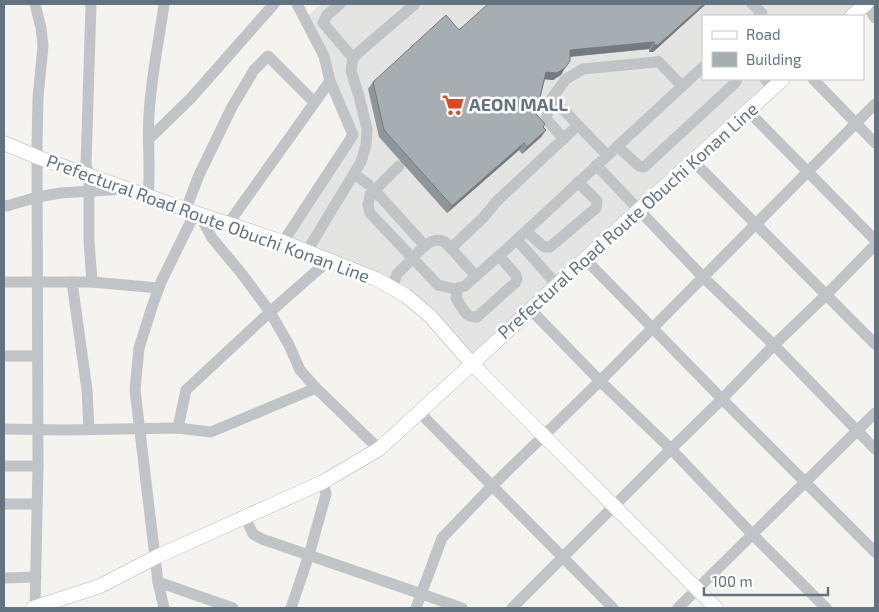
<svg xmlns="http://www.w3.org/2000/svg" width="879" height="612" font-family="'Exo 2',sans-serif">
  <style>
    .built { fill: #e4e5e3 }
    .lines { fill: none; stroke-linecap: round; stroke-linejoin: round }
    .major-casing { stroke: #b1b6b9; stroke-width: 15 }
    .minor { stroke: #c1c4c7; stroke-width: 11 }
    .major { stroke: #fff; stroke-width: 14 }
    .wall { fill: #8f9699 }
    .shaded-wall { fill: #747a7d }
    .building { fill: #a6aeb2; stroke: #747a7d }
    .labels { text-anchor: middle; stroke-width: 5; stroke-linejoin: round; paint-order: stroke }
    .poi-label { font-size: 18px; font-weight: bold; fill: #637480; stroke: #fff; text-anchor: start }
    .street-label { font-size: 18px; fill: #637480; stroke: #fff }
  </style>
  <rect width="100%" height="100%" fill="#f4f3ef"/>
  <polygon class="built" points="322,4 866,4 852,16 703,16 703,79 784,79 472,364 405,295 283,242 352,135 305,18"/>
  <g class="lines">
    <g class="major-casing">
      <g id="major">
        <polyline points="852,16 866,4"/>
        <polyline points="4,143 37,157 199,214 283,242 376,279 405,295 430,316 472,364 716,608"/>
        <polyline points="33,608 100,586 156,557 323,482 379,449 472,364 585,259 783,79"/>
      </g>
    </g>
    <g class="minor">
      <polyline points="35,4 41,28 43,46 38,97 37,146 38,466 35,608"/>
      <polyline points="91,4 86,165 89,175 89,241 92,282"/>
      <polyline points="340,4 327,15 323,23 353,58"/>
      <polyline points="752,4 762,13 758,16"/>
      <polyline points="866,4 875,18"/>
      <polyline points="765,79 773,88"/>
      <polyline points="813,79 875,143"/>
      <polyline points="552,98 607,155"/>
      <polyline points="748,111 875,240"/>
      <polyline points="149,139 191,98 274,4"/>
      <polyline points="564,139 546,119 552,98 566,79 583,69 656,62 658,61 682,86"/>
      <polyline points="617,146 639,166 644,167 721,96 735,83 737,79"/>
      <polyline points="693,161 875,344"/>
      <polyline points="596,165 703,277 774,345 875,449"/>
      <polyline points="399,166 370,195 368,205 370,213 438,285 455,289 465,286 512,244 703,67"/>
      <polyline points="354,174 368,184"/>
      <polyline points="378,194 425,246"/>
      <path d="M148,196C151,169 147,142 149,115C151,77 159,41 164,4"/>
      <polyline points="4,205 7,206 37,197 61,193 125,189"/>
      <polyline points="186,209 199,175 232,107 254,70 268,56 310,98 315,101"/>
      <polyline points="199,214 212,238 242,274 270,312 289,345 300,370 316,388 379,449"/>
      <polyline points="228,224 330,81"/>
      <polyline points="526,231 544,247 550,247 596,208 597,201 578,182"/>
      <polyline points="517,240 557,285"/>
      <polyline points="283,242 353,135 330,81 324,56 297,4"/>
      <polyline points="451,248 482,219 497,201 577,126"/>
      <polyline points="307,251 361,162 366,145 367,129 359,96 351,71 353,58 359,52 415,4"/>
      <path d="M416,254C425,246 432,236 445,242L476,276"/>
      <polyline points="585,259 722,399 875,552"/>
      <polyline points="4,282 92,282 159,288"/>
      <polyline points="72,282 87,390 89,429"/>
      <polyline points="392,288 397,274 408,263"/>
      <path d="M458,288L456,298C462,307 465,318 477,317L515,283L517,279L516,275L499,256"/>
      <polyline points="530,309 600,381 671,449 753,535 826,608"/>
      <polyline points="4,356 37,356"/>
      <polyline points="419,412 613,608"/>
      <polyline points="178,428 186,390 270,312 329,260"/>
      <polyline points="4,429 65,430 178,428 211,432 316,388"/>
      <polyline points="4,466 38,466"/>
      <polyline points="4,504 37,504"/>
      <polyline points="245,517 253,534 262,539 462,608"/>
      <polyline points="4,578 36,577"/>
      <polyline points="158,582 233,608"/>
      <polyline points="164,608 158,582 135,390 139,348 152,307 161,282 195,213"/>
      <polyline points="291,608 309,555 326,494 323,482"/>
      <polyline points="416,608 442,538 492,486 600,381 875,104"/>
      <polyline points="512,608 671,449 722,399 774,345 826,295 875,245"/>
      <polyline points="678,608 875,413"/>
    </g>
    <use href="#major" class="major"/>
  </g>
  <polygon class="wall" points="706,4 653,52 649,52 649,49 570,57 561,75 553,80 545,79 536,114 543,127 546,130 541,137 522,154 519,150 447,213 379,137 368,89 373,82 459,30"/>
  <g class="shaded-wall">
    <polygon points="704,4 706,4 653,52 649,52 654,45"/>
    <polygon points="654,42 649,49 565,57 570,50"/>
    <polygon points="565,68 561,75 553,80 541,79 546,72"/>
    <polygon points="546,130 541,137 522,154 527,147"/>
    <polygon points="524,143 519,150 447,213 452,206"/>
  </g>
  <polygon class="building" points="488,4 704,4 658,45 654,45 654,42 570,50 570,61 565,68 557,73 546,72 536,114 545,124 543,127 546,130 527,147 524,143 452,206 384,130 373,82 446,15 459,30"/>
  <defs>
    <g id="supermarket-bare" transform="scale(1.725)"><path d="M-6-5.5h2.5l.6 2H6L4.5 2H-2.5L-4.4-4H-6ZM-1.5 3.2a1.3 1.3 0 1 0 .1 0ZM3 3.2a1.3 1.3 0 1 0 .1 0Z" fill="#e14722" stroke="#fff" stroke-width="2.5" paint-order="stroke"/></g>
  </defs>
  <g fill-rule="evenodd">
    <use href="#supermarket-bare" x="453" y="105"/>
  </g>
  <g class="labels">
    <g class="poi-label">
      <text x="469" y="111">AEON MALL</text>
    </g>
    <g class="street-label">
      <text transform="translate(208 219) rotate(20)" y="6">Prefectural Road Route Obuchi Konan Line</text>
      <text transform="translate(628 221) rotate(-42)" y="6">Prefectural Road Route Obuchi Konan Line</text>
    </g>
  </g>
  <rect width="879" height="612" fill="none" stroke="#637480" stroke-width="10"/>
  <rect x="702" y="15" width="162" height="65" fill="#ffffff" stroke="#c1c7cc"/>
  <rect x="712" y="31" width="25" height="8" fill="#ffffff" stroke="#c1c7cc"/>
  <text x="746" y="40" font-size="15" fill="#637480">Road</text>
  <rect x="712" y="52" width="25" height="15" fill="#a6aeb2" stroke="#c1c7cc"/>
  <text x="746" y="65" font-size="15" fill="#637480">Building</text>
  <path d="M704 587v8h124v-8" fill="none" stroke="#637480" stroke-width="2.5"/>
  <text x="712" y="587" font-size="15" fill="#637480" stroke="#ffffff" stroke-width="4" paint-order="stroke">100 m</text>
</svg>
